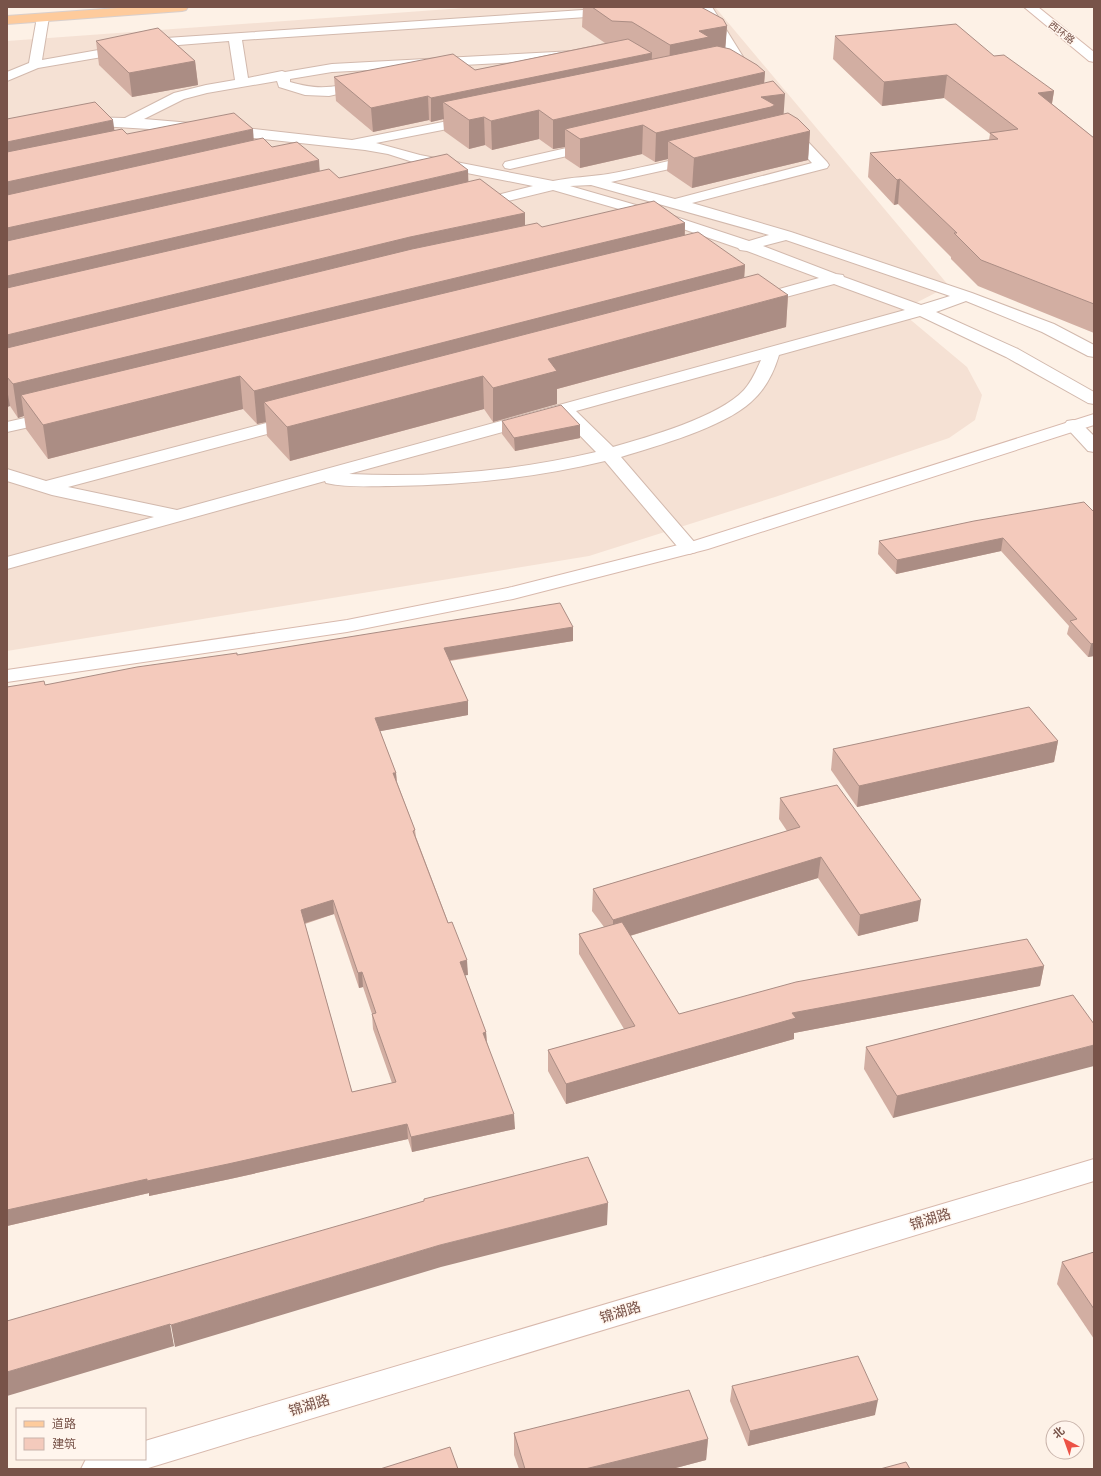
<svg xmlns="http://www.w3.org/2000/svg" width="1101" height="1476" font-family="Poppins,'Noto Sans SC',sans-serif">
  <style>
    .residential { fill: #f5e1d4 }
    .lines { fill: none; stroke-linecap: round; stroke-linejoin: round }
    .street-casing { stroke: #d2b9ad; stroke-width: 2 }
    .secondary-casing { stroke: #d8b9ad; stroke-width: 2 }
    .primary-casing { stroke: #d9cfcc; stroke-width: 2 }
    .street { fill: #fff; fill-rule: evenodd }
    .secondary { fill: #fff; fill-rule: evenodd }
    .primary { fill: #fecb9c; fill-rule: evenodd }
    .wall { fill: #d2aea2; fill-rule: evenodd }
    .shaded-wall { fill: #ab8d84 }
    .building { fill: #f4cabc; stroke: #ab8d84; fill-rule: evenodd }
    .labels { text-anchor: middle; stroke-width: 3; stroke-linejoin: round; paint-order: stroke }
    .far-street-label { font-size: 10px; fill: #785349; stroke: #fff5ed }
    .near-street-label { font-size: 14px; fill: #785349; stroke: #fff5ed }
  </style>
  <rect width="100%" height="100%" fill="#fdf1e6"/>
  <polygon class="residential" points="477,7 715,7 949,286 900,311 967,367 982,395 975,420 949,438 775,497 589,556 7,651 7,41"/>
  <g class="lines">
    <g class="street-casing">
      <g id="street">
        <polygon points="700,7 712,7 755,76 753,79 743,79"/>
        <path d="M613,8L617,9L619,12L617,15L242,40L248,78L282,71L285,72L332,64L574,51L579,52L580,55L579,58L574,59L332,72L290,79V82C320,91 335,87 364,80L369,81L371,84L369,87L329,96L305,95L279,87L277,81L207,93L184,99L144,119L227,126L352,140L473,116L478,117L480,120L478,123L376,143L420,155L553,181C572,177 589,177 608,174C637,169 667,161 696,155L701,156L703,159L701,162L611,182L675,199L812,163L783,131L785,128L790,127L795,128L827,162L829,165L827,168L692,203L791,232L972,293L1054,324L1094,345V357L1088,356L1042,332L966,301L936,312L1018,349L1094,392V404L1088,403L1006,357L920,316L779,355C774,372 765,390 751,402C724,427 657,446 621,457L696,544L699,548L696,552L689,554L682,552L605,461C535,478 465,485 393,486C372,486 348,488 326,483L325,481L7,569V557L154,517L52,495L7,481V469L46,481L289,417L295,416L301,417L304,421L301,425L68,487L177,510L905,310L834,284L756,305L750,303L748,300L750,297L819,278L747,251L740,250L738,248L657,220L553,190L475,209L470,208L468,205L470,202L533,186L416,163L388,154L365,150L198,132L84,125L79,124L77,121L79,118L84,117L125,118L174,93L206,85L235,80L229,41L166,46L38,68L7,81V72L29,63L37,17L39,14H47L49,17L42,60L166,38ZM591,185L769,235L749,241L667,214L570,186ZM786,240L950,296L921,305L844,277L843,275L836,274L763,246ZM761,360C756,371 752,381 744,390C719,417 648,437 613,447L576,411ZM561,416L596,452C516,471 432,478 349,474Z"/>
        <polygon points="593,142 598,143 600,146 598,149 510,169 505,168 503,165 505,162"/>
        <polygon points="55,411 61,412 64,416 61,420 7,432 7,422"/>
        <polygon points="1073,420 1079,421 1094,436 1094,452 1088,451 1064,425 1067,421"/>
      </g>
    </g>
    <g class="secondary-casing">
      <g id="secondary">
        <polygon points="1024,7 1038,7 1094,52 1094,62 1089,61"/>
        <polygon points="1094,414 1094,425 708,549 513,599 347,632 7,682 7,670 347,620 512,587 694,541"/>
        <polygon points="1094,1159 1094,1181 145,1469 142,1468 141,1469 81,1469 86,1459 145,1459 145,1441"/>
      </g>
    </g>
    <g class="primary-casing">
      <polygon id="primary" points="132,7 188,7 186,10 182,11 7,24 7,16"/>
    </g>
    <use href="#street" class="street"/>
    <use href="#secondary" class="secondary"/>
    <use href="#primary" class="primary"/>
  </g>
  <g class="wall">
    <polygon points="583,7 701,7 727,26 725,48 765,72 764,84 783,114 810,131 808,160 692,188 667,171 668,159 655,162 642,154 580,168 565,158 565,147 553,149 539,139 492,150 485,145 469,149 444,131 443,119 431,122 429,120 373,132 336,101 334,77 475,70 605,43 582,27"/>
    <polygon points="835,36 994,56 1054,91 1052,104 1094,138 1094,333 978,286 951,259 951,257 898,204 894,205 868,177 870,153 989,140 990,134 944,98 882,106 833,59"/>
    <polygon points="96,41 195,61 198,85 132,97 99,65"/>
    <polygon points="7,119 114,130 127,134 254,140 272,147 319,171 339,178 468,181 525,213 525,226 542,227 685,223 685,235 745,265 744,278 788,295 786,327 557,389 557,404 493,422 484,409 290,461 267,436 266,422 257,424 243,409 48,459 26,429 24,416 18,418 10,406 7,407"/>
    <polygon points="502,421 580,425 580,438 515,451 502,434"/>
    <polygon points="1094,512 1094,656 1088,657 1067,634 1069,626 1001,551 896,574 878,554 879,541"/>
    <path d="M573,627V641L450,661L468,701V715L380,731L396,773L397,782L415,830L416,837L468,975H465L486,1032L487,1042L515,1129L412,1152L408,1139L230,1179L149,1196V1193L7,1226V687L45,685L237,655ZM334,914L359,988L363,987L372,1014L373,1029L392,1083L352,1092L305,924Z"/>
    <polygon points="1058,741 1054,762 857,807 831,770 833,749"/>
    <polygon points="780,798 918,921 858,936 818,878 630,936 679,1014 1044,966 1040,986 794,1033 794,1039 566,1104 548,1071 548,1050 624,1029 579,954 579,934 604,927 592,911 593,889 787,831 779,819"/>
    <polygon points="1073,995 893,1118 864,1069 866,1047"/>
    <polygon points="1094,1252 1094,1339 1057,1284 1062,1262"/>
    <polygon points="732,1386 875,1415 748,1446 730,1401"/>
    <polygon points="514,1433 708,1439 706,1460 672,1469 519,1469 514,1455"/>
  </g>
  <g class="shaded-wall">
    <polygon points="727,26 725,53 669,72 670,45 699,31"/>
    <polygon points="652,53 651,76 443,102 444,119 431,122 431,98"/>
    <polygon points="195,61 198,85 132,97 129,73"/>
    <polygon points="765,72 763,96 785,94 783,123 668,141 668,159 655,162 656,133 643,125 642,154 580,168 580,139 565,129 565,147 553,149 553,120"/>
    <polygon points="947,75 944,98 882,106 884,82"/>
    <polygon points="1054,91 1050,114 1038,93"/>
    <polygon points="428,96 429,120 373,132 371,108"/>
    <polygon points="539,110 539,139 492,150 491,121"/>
    <polygon points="484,117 485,145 469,149 469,120"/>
    <polygon points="113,120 117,149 7,172 7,142"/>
    <polygon points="253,129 255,158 7,213 7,182"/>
    <polygon points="810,131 808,160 692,188 694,158"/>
    <polygon points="319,160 321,190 7,260 7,228"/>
    <polygon points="468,170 469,199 7,308 7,276"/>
    <polygon points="900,179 898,204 894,205 897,180"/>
    <polygon points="525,213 525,244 7,369 7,335 410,237"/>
    <polygon points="685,223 684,254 21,395 24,416 18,418 13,384"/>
    <polygon points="745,265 743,296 264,402 266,422 257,424 254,391"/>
    <polygon points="788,295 786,327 557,389 557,404 493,422 493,388 548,359"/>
    <polygon points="240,376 243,409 48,459 43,425"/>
    <polygon points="483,376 484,409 290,461 287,427"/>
    <polygon points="7,389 10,406 7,407"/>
    <polygon points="580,425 580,438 515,451 514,438"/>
    <polygon points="1003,538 1001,551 896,574 897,560"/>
    <polygon points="573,627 573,641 445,661 444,648"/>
    <polygon points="1094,643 1094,656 1088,657 1091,644"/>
    <polygon points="468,701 468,715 376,732 375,718"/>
    <polygon points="1058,741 1054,762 857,807 859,786"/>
    <polygon points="393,773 396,773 397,787"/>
    <polygon points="821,857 818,878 613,941 613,920"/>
    <polygon points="333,900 334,914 302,924 301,910"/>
    <polygon points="921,900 918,921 858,936 860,915"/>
    <polygon points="467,960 468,975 461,976 460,962"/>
    <polygon points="1044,966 1040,986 794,1033 794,1039 566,1104 566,1084 792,1013"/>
    <polygon points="362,972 363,987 359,988 358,973"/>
    <polygon points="486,1032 487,1047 483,1033"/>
    <polygon points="1094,1045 1094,1066 893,1118 897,1096"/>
    <polygon points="514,1114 515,1129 412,1152 411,1137"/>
    <polygon points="407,1124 408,1139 230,1179 149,1196 149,1193 7,1226 7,1210 147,1179"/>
    <polygon points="608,1203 607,1225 441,1267 175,1347 171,1325 440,1245"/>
    <polygon points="170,1324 174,1346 7,1396 7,1372"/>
    <polygon points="878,1400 875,1415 748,1446 750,1431"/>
    <polygon points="708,1439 706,1460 672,1469 585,1469"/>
  </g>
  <g class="building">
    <polygon points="592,7 701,7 723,19 727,26 699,31 709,37 670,45 632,22 612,21"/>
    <polygon points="956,24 994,56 1004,55 1054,91 1038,93 1094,138 1094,304 981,260 954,233 957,233 900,179 897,180 870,153 998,139 990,133 1018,129 947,75 884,82 835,36"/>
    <polygon points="158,28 195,61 129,73 96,41"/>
    <polygon points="628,39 652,53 431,98 428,96 371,108 334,77 453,54 475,70"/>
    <polygon points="717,46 730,49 757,65 765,72 553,120 539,110 491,121 484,117 469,120 443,102"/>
    <polygon points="773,81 785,94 761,97 775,105 771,107 656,133 643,125 580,139 565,129"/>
    <polygon points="95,102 113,120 7,142 7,119"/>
    <polygon points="234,113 253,129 7,182 7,152 122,129 127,134"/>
    <polygon points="788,113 798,119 810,131 694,158 668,141"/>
    <polygon points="263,138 272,147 297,142 319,160 7,228 7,195"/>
    <polygon points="447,154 468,170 7,276 7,241 329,169 339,178"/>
    <polygon points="480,179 525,213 410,237 7,335 7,288"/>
    <polygon points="654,201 685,223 13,384 7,377 7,348 412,249 537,223 542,227"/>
    <polygon points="698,232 745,265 254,391 240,376 43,425 21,395"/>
    <polygon points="758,274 788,295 548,359 557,371 493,388 483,376 287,427 264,402"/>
    <polygon points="561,405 580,425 514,438 502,421"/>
    <polygon points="1084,502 1094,512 1094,643 1091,644 1070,621 1077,619 1003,538 897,560 879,541 974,521"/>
    <path d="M560,603L573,627L444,648L468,701L375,718L396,773H393L415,830L413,831L448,923L452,922L467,960L460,962L486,1032L483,1033L514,1114L411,1137L407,1124L228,1164L147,1181V1179L7,1210V687L44,681L45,685L137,667L237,653V655ZM333,900L358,973L362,972L376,1013L372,1014L396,1082L352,1092L301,910Z"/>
    <polygon points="1029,707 1058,741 859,786 833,749"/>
    <polygon points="837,785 921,900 860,915 821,857 613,920 593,889 800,827 780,798"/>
    <polygon points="622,922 679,1014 796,982 1027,939 1044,966 792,1013 796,1018 566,1084 548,1050 635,1026 579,934"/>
    <polygon points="1073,995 1094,1024 1094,1045 897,1096 866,1047"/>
    <polygon points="588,1157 608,1203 440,1245 171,1325 170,1324 7,1372 7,1321 424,1201 424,1199"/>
    <polygon points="1094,1252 1094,1309 1062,1262"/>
    <polygon points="858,1356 878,1400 750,1431 732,1386"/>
    <polygon points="689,1390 708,1439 585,1469 525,1469 514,1433"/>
    <polygon points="450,1447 458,1469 380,1469"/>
    <polygon points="906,1462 910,1469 880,1469"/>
  </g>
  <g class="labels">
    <g class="far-street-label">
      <text transform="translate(1062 32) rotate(38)" y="4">西环路</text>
    </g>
    <g class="near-street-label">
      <text transform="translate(930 1219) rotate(-17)" y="5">锦湖路</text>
      <text transform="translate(620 1312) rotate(-17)" y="5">锦湖路</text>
      <text transform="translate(309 1405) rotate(-17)" y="5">锦湖路</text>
    </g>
  </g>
  <rect width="1101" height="1476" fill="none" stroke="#785349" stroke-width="16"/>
  <rect x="16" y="1408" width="130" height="52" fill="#fff5ed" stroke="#c9b4ab"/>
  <rect x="24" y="1421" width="20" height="6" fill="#fecb9c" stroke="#c9b4ab"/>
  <text x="52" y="1428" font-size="12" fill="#785349">道路</text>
  <rect x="24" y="1438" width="20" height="12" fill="#f4cabc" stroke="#c9b4ab"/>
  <text x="52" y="1448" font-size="12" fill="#785349">建筑</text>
  <g transform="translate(1065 1440) rotate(319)"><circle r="19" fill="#fff5ed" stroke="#c9b4ab"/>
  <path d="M0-3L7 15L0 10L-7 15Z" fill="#ec5246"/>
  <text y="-6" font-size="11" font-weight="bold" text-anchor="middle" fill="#785349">北</text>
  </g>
</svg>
